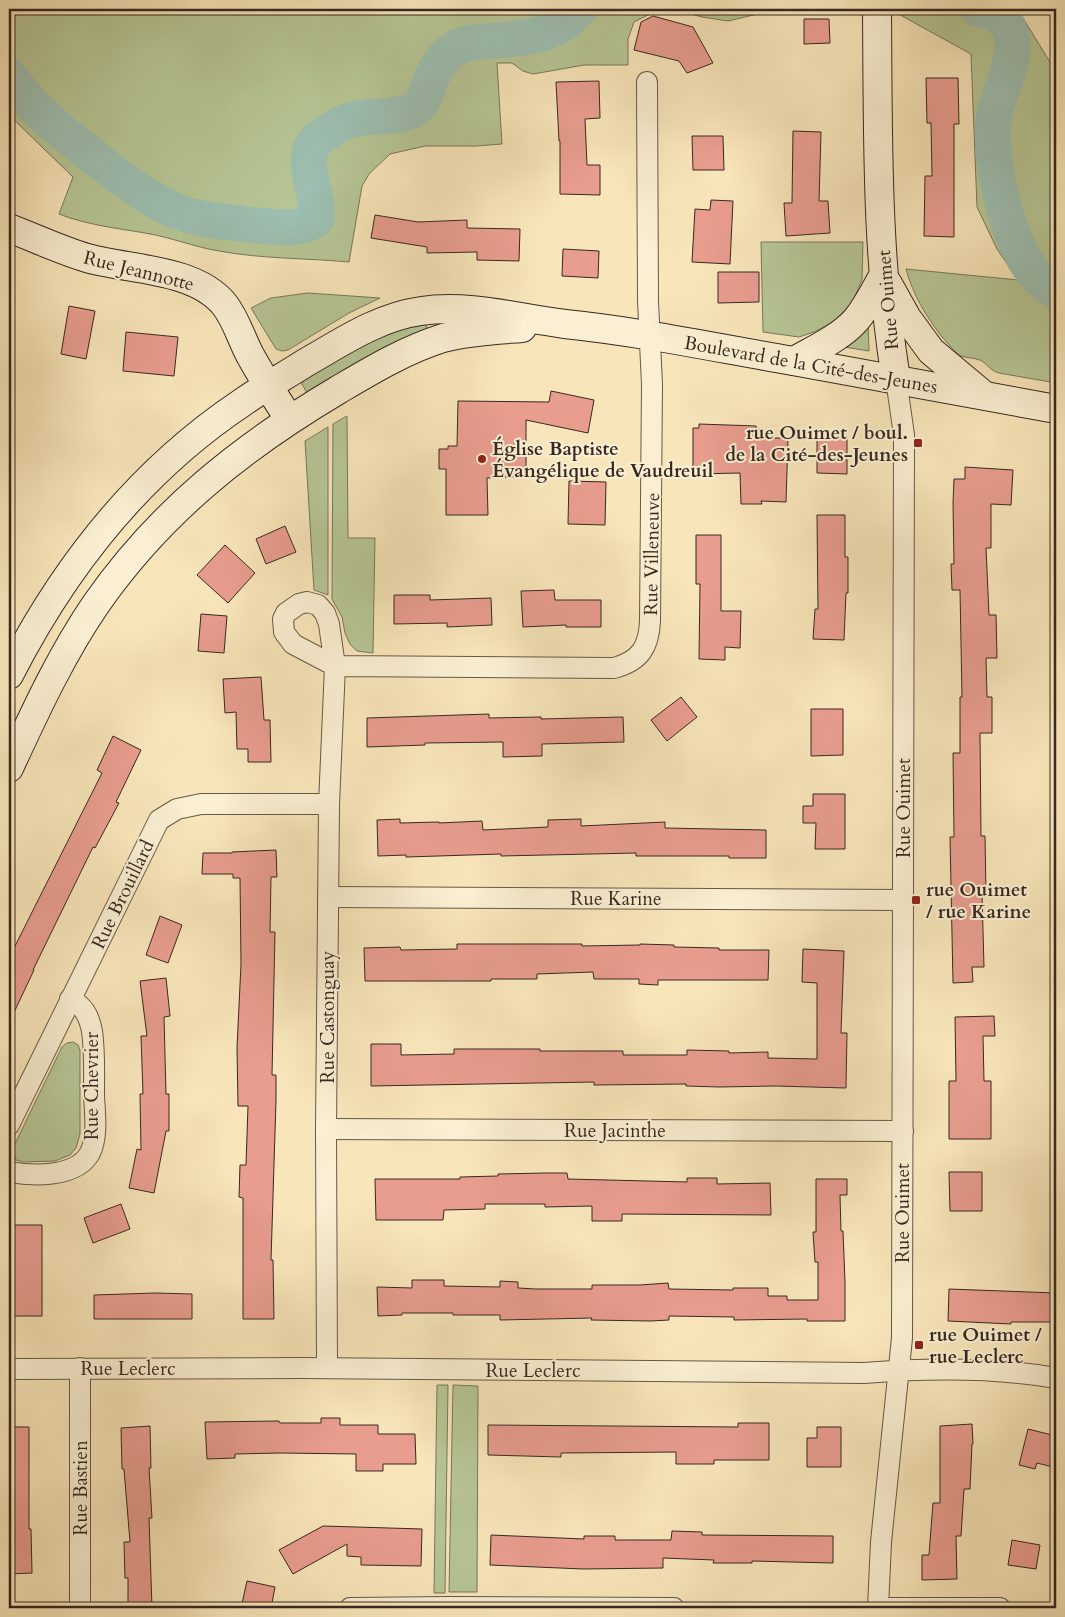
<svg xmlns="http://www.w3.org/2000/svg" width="1065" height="1617" font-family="Cardo,serif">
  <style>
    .green { fill: #b7c695; stroke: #77775c }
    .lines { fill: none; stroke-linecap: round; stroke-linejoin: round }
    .river { stroke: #9dbfb1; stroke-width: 36 }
    .building { fill: #e99d8f; stroke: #372822 }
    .street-casing { stroke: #675848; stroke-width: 22 }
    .secondary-casing { stroke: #372822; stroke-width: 30 }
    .street { stroke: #faefd2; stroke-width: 20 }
    .secondary { stroke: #faefd2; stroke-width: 28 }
    .poi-dot { fill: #8f2418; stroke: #faefd2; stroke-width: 2 }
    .labels { text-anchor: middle; stroke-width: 4; stroke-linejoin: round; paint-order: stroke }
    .street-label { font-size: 19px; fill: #372822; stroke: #faefd2 }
    .poi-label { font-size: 19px; font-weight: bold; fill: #372822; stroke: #faefd2; text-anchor: start }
  </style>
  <rect width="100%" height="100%" fill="#f8e6ba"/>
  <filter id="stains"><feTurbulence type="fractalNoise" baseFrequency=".004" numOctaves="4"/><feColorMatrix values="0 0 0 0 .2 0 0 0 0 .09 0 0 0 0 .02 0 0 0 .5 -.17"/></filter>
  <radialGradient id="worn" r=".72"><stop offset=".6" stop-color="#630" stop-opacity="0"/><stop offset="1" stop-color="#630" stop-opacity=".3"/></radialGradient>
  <g class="green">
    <path d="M9,9H660L634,22L628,39V65H584L533,74L523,71L512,63H497L502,144L476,146H425L390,154L369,174L362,186L349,262C306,258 262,259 219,251C194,247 170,237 145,233C116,228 87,225 59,214L73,177L9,115Z"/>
    <polygon points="672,9 779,9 728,21 702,17"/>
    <path d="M893,9H1012L1023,18L1056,72V383L999,373C989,370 988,364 980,360C974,358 967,358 961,356C954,352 948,343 942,337C926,316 913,295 906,269L1018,280L997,249L977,207L971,54L893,11Z"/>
    <polygon points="761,242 863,242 862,280 851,305 833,322 814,332 799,337 763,332"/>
    <polygon points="308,293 380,298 349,313 288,350 282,351 276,349 251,308 271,298"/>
    <polygon points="868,321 869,351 844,347"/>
    <polygon points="426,324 427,330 307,393 302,384 303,380 385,333"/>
    <polygon points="347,416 348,538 375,538 373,653 357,651 350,644 345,633 342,617 332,599 333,424"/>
    <polygon points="328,427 328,595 314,590 305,441"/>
    <polygon points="73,1042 78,1045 80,1050 80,1134 76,1148 70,1155 55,1161 23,1162 16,1160 12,1150 62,1047 67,1043"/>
    <polygon points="437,1385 448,1385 445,1593 434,1593"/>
    <polygon points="453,1385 478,1386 477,1592 449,1592"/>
  </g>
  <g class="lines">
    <g class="river">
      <path d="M978,9C993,10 1007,19 1011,34C1018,57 1000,90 995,112C986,153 1007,240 1033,272C1039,280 1048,286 1056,291"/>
      <path d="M9,76C16,85 23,94 30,102C52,126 78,144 103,164C125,181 150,200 176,211C200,221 229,222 254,225C274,227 300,232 316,219C320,196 303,171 311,148C316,136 343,122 355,119C372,115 391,118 408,112C426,105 425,92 432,77C437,66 446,53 456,48C465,42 479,42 489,41C522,39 558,36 579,9"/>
    </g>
  </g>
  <g class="building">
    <polygon points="653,16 693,27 713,63 687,73 679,61 634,50 641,22"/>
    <polygon points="804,19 829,19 830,43 804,44"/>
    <polygon points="926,78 958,78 959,124 954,124 954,237 924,236 925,176 932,176 931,123 927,123"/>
    <polygon points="599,81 600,118 585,119 587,165 600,165 600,195 560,194 560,141 559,141 556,82"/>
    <polygon points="793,131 821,132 819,201 828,201 830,233 786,236 784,203 792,203"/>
    <polygon points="692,136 723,136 724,170 693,170"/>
    <polygon points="711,200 733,201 730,264 692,262 695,209 710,210"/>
    <polygon points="375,215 418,222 467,220 467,228 520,229 519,261 477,260 477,252 427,253 427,247 371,238"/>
    <polygon points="563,249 599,251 598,278 562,276"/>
    <polygon points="718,272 759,272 759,302 718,303"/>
    <polygon points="69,306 95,311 86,359 61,354"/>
    <polygon points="126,332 178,337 174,376 123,371"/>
    <polygon points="551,391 594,400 588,433 526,420 526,476 487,478 488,515 446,515 446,469 439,469 439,449 448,449 448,446 457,446 458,401 549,402"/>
    <polygon points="699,424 756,426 757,429 762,429 762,438 788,438 786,502 761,501 762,504 741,504 740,473 693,474 693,428 699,428"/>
    <polygon points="817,438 847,438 847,474 817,473"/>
    <polygon points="965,467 1013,470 1011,505 991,504 991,548 986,548 989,615 996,615 997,658 986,658 987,697 992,697 992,733 980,733 981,836 985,836 986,894 982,894 984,967 972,967 973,982 953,983 950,837 954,837 953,753 960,753 960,697 962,697 960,590 952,590 951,564 954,564 953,503 954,479 965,479"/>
    <polygon points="569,481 606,482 605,525 568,524"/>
    <polygon points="817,515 845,515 845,557 848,557 848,593 846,593 844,640 813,639 815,609 818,609"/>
    <polygon points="285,526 296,552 266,564 256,539"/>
    <polygon points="696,535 721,535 721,611 741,611 740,648 725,647 725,660 699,659 700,584 696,584"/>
    <polygon points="225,545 255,573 228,603 197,575"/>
    <polygon points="554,590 555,600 601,600 601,627 566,627 566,625 523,627 521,591"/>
    <polygon points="394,595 430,595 430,600 491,598 492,625 447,627 447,623 394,624"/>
    <polygon points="201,614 227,616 224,653 198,651"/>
    <polygon points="261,677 264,720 270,720 271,762 248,762 248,749 237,749 236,712 225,713 223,679"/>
    <polygon points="681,697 697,717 667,741 651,720"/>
    <polygon points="811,709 843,709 843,755 811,756"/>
    <polygon points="489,714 489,718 541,717 541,719 623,717 624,742 542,744 542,756 503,757 503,742 425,743 425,745 367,747 367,718"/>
    <polygon points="113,736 141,750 116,802 119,803 95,848 93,847 33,970 34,970 9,1023 9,958 102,773 97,770"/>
    <polygon points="813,794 845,794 845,849 815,849 816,823 803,823 803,806 813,806"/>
    <polygon points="400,819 400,823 439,822 439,823 482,821 483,830 548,827 548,820 581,819 581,826 665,822 665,828 766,830 766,858 729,858 729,856 636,856 636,853 501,856 501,854 406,857 406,855 378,856 377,820"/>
    <polygon points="276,850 277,877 271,877 270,932 275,932 272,1075 276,1075 276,1100 271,1260 273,1260 274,1319 243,1319 243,1198 239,1197 240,1165 246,1165 248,1106 238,1106 237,1048 241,964 240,878 233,878 233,874 202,874 203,853 232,853 232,852"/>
    <polygon points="160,916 182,925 168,963 146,955"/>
    <polygon points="457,944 582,944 582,946 640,945 640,944 674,945 674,947 719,948 719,950 769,950 768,980 658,980 658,985 639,984 639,979 594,979 593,972 537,974 537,979 491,979 491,981 365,981 364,948 400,947 401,950 457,949"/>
    <polygon points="803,949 844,951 841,1033 847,1033 846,1088 776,1086 719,1087 686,1086 686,1084 594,1085 594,1082 371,1086 371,1044 401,1044 401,1055 454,1054 454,1049 540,1049 540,1051 623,1051 623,1055 687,1055 687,1050 729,1051 729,1053 768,1052 768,1058 817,1059 817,983 802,982"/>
    <polygon points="166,978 170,1016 164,1017 166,1094 169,1094 169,1131 166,1131 154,1193 129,1188 137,1149 141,1150 140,1094 143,1094 141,1036 147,1036 140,981"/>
    <polygon points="994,1016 995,1036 983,1036 984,1081 991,1081 991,1139 949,1139 949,1081 956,1081 955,1017"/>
    <polygon points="949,1172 982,1172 982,1211 950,1211"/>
    <polygon points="544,1173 567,1173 568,1179 687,1182 687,1178 717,1178 717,1184 770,1183 771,1215 622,1214 622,1221 592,1221 592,1206 545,1207 545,1204 485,1204 485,1209 444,1210 443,1220 376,1220 375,1179 460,1179 460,1177 498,1176 498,1174"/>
    <polygon points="816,1179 847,1179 847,1195 840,1195 841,1231 843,1231 845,1282 845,1321 807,1321 807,1319 734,1320 734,1317 669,1316 669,1320 651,1321 591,1320 592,1318 500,1320 500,1315 453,1315 453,1313 402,1313 402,1315 378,1316 377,1287 412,1288 412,1280 444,1280 444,1286 500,1287 500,1281 518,1282 518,1288 536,1289 592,1289 592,1285 640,1285 668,1283 669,1289 733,1290 733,1288 768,1288 768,1296 787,1296 787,1300 818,1300 818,1262 815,1262 813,1232 816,1232"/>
    <polygon points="121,1204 130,1229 93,1243 84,1218"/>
    <polygon points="11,1225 42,1225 42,1316 13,1316"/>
    <polygon points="949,1289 1056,1293 1056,1322 1011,1322 1011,1324 948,1321"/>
    <polygon points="155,1293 192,1294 192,1319 94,1319 94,1295"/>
    <polygon points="321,1418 340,1418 340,1425 378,1425 378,1434 415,1434 416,1464 383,1464 383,1471 356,1471 356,1454 280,1453 235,1454 235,1458 207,1459 205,1422 279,1421 280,1423 321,1423"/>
    <polygon points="738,1423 769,1423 769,1460 714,1460 714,1464 676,1464 676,1452 561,1453 561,1457 488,1455 488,1425 738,1427"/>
    <polygon points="972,1424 973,1444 972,1444 970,1489 964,1489 961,1536 956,1536 957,1579 922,1580 922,1555 929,1555 933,1503 940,1503 940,1426"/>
    <polygon points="150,1426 151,1468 149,1468 152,1518 149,1518 152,1608 128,1608 128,1578 125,1578 124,1542 130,1542 124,1469 122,1469 121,1428"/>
    <polygon points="9,1427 29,1427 29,1529 31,1529 32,1573 9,1574"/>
    <polygon points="817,1427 841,1427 841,1467 807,1467 807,1438 817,1438"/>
    <polygon points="1028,1429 1056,1436 1056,1454 1053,1467 1037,1463 1035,1469 1019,1465"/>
    <polygon points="323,1526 422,1529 421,1566 361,1565 361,1557 347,1556 347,1544 293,1574 279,1550"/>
    <polygon points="672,1531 702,1532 702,1535 833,1536 833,1563 752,1561 752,1563 713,1563 714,1560 663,1558 663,1568 583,1569 490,1565 491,1535 584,1539 584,1536 615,1536 615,1540 671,1540"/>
    <polygon points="1012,1540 1040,1545 1036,1569 1008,1565"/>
    <polygon points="247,1581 275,1587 271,1608 241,1608"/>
  </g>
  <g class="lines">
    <g class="street-casing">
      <g id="street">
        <polyline points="328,897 903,900"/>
        <polyline points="9,1125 159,820 177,809 201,804 329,804"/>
        <polyline points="326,1129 903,1131"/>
        <path d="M9,1172C33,1176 76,1178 90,1153C98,1137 95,1114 94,1096C94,1074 95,1052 92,1031C89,1016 84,1006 70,999"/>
        <polyline points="80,1368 80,1608"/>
        <path d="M327,1368L326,1129L329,804L335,666L329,624L325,613L318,605L307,602L299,604L286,613L283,619L284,632L293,644L335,666L614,668C640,661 649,647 650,621L652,384L648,301L647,82"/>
        <path d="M9,1369L300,1368L864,1373C928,1368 993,1367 1056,1378"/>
        <polyline points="350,1608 448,1607 674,1608"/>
        <polyline points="878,1608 881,1542 902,1338 904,435 896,379"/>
        <polyline points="890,1608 1000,1608"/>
      </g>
    </g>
    <g class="secondary-casing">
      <g id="secondary">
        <path d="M877,9C878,132 876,257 896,379"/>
        <path d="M9,228C35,238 60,250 87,258C129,270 194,268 224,304C236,319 241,338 250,355C262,377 276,398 289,419"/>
        <polyline points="888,284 907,318 931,351 980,392"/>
        <path d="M794,361C815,349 840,338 856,320C867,307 875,290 883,276"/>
        <path d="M9,675C64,567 141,470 243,402C263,388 285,376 305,363C342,342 378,317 421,311C469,304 517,318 565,324C642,332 717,348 793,361C881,377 969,393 1056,409"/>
        <path d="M9,768C35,712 61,655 96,604C160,512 242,447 338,390C372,370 405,350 443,338C468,331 496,330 522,328"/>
      </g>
    </g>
    <use href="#street" class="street"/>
    <use href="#secondary" class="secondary"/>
  </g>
  <g class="poi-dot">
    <rect x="913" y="438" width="10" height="10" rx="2.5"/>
    <circle cx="482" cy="459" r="5"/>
    <rect x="911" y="895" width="10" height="10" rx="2.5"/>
    <rect x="914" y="1340" width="10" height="10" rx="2.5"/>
  </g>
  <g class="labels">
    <g class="street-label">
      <text transform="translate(139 270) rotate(14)" y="7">Rue Jeannotte</text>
      <text transform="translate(887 300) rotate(-95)" y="7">Rue Ouimet</text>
      <text transform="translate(811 364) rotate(10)" y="7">Boulevard de la Cité-des-Jeunes</text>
      <text transform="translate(651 554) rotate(-89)" y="7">Rue Villeneuve</text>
      <text transform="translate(903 808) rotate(-90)" y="7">Rue Ouimet</text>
      <text transform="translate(122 894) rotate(-64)" y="7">Rue Brouillard</text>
      <text x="616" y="905">Rue Karine</text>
      <text transform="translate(327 1017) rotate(-90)" y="7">Rue Castonguay</text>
      <text transform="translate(91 1086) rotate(-90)" y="7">Rue Chevrier</text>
      <text x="615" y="1137">Rue Jacinthe</text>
      <text transform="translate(902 1213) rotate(-90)" y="7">Rue Ouimet</text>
      <text x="128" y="1375">Rue Leclerc</text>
      <text x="533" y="1377">Rue Leclerc</text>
      <text transform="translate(80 1488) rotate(-90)" y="7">Rue Bastien</text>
    </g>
    <g class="poi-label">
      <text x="908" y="439" text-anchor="end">rue Ouimet / boul.<tspan x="908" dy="22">de la Cité-des-Jeunes</tspan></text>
      <text x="492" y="455">Église Baptiste<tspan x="492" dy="22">Évangélique de Vaudreuil</tspan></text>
      <text x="926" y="896">rue Ouimet<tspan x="926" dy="22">/ rue Karine</tspan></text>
      <text x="929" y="1341">rue Ouimet /<tspan x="929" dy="22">rue Leclerc</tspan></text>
    </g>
  </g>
  <rect width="1065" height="1617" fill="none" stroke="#f8e6ba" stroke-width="30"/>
  <rect x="10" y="10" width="1045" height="1597" fill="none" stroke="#372822" stroke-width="2.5"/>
  <rect x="15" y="15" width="1035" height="1587" fill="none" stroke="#372822"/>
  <rect width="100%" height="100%" filter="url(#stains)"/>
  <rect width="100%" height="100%" fill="url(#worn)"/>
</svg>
